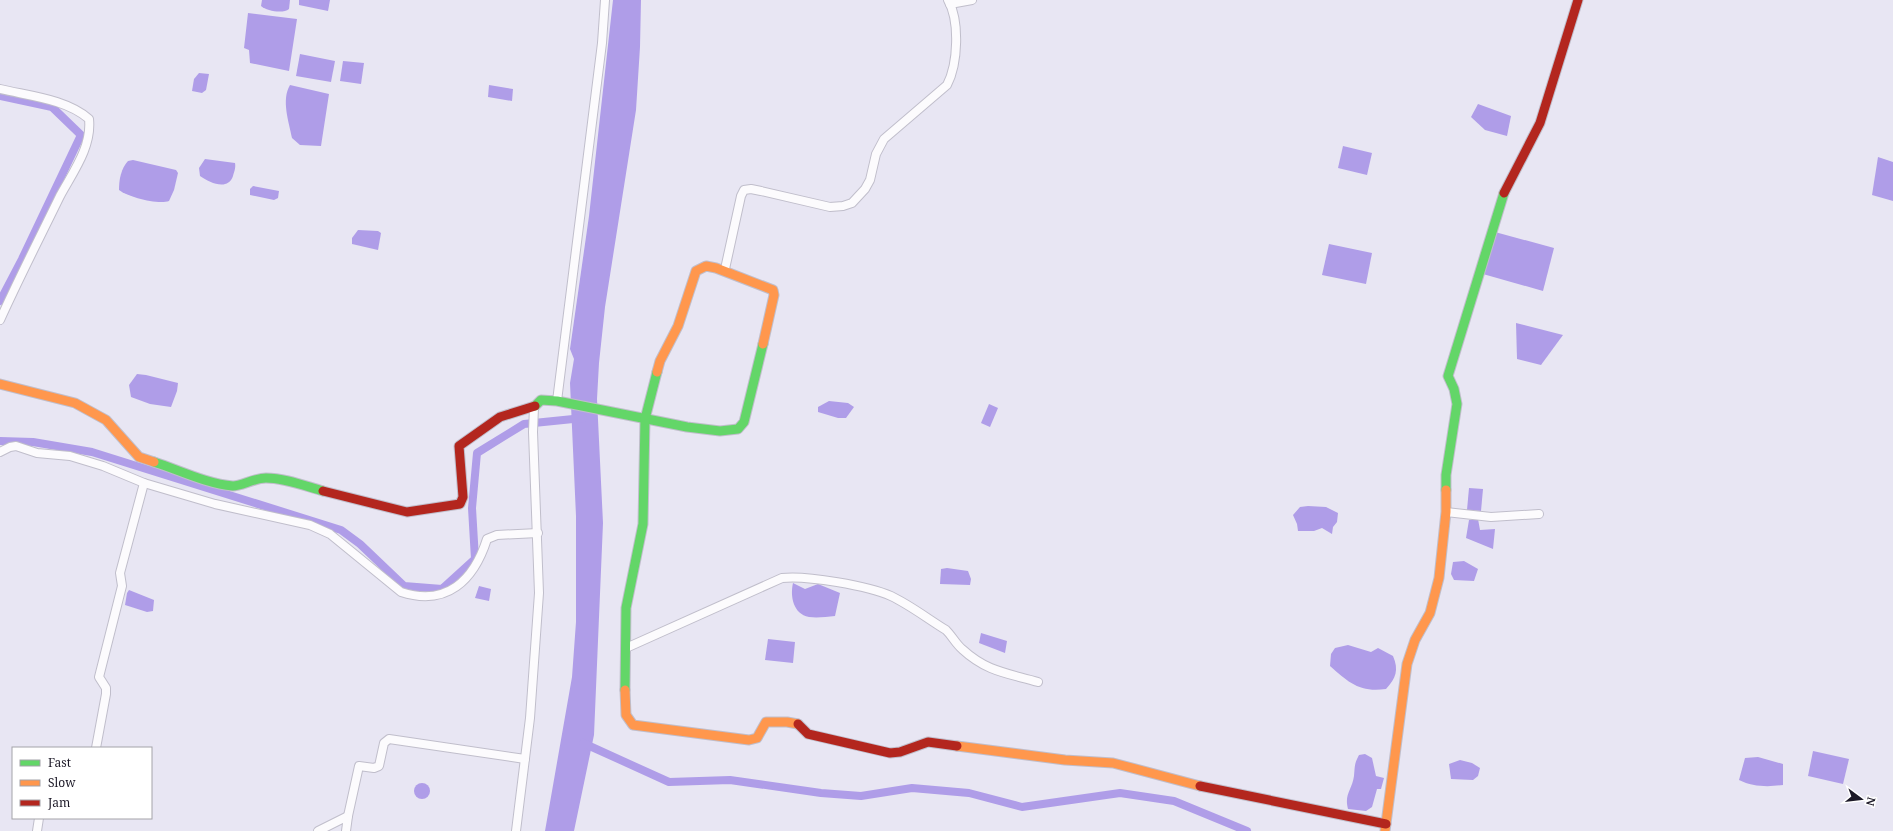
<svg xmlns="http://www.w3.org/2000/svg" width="1893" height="831" font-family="'Noto Serif',serif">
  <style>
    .water { fill: #af9de8 }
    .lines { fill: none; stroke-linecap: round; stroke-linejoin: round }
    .canal { stroke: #af9de8; stroke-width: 8 }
    .street-casing { stroke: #c0becb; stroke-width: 10 }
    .fast-casing { stroke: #c0becb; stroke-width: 11 }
    .slow-casing { stroke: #c0becb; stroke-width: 11 }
    .jam-casing { stroke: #c0becb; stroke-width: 11 }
    .street { stroke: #fcfbfd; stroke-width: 8 }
    .fast { stroke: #63d668; stroke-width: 9 }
    .slow { stroke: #ff974d; stroke-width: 9 }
    .jam { stroke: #b3261e; stroke-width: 9 }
  </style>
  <rect width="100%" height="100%" fill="#e8e6f3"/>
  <g class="water">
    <path d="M262,0H290L289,9C283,14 267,11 261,6Z"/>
    <polygon points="299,0 330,0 328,11 299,5"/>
    <polygon points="613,0 641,0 640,47 636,110 605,307 599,363 597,399 603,523 594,735 574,831 545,831 572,677 576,622 576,516 570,383 574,359 570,349 589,216"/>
    <polygon points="248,13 297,19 289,71 250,63 249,50 244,48"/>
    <polygon points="300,54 335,61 331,82 296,76"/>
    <polygon points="343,61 364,63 361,84 340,81"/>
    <polygon points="199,73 209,74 206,90 202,93 192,91 194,79"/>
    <path d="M290,85L329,94L321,146L300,145L292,138C289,122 281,100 290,85Z"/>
    <polygon points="489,85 513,89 512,101 488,97"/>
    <polygon points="1478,104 1511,116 1507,136 1485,130 1471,117"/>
    <polygon points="1343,146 1372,153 1367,175 1338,168"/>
    <polygon points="1878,157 1893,162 1893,201 1872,195"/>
    <path d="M205,159L235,163C236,168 234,172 233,176C228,191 210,183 200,176L199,168Z"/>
    <path d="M133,160L176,170L178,173L174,190L169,201C158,205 128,197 119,190C119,179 121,169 128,161Z"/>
    <polygon points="253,186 279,191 278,198 274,200 250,195 250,189"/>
    <polygon points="358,230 378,231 381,233 378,250 352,244 352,238"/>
    <polygon points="1495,232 1554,248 1543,291 1483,274"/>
    <polygon points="1329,244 1372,253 1366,284 1322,275"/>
    <polygon points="1516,323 1563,335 1541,365 1517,359"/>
    <polygon points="137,374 146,375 178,383 177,391 171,407 150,404 131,397 129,385"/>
    <polygon points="829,401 848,403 854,407 846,418 838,418 818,412 818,407"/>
    <polygon points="989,404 998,408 990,427 981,423"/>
    <polygon points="1469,488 1483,489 1481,511 1467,510"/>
    <polygon points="1308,506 1326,507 1338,513 1337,522 1333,527 1332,534 1322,528 1314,531 1298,531 1297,524 1293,515 1300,507"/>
    <polygon points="1478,519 1480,530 1495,529 1493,549 1466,538 1469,520"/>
    <polygon points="1464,561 1478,569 1474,581 1454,580 1451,574 1453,562"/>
    <polygon points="947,568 968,571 971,579 970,585 940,584 941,569"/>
    <path d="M793,583L805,589L818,584L840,593L835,616C826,617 817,618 809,617C793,614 790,596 793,583Z"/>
    <polygon points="479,586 491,589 489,601 475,598"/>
    <polygon points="129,590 154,600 153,611 147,612 125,605 127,593"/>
    <polygon points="981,633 1007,641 1005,653 979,643"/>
    <polygon points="768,639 795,642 793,663 765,660"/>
    <path d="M1348,645L1371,652L1378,648L1393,656C1399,670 1396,678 1386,689C1360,693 1348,682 1330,666L1331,654L1335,648Z"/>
    <polygon points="1813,751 1849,759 1843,784 1808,776"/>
    <path d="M1365,754L1372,758L1376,776L1384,778L1381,789H1377L1372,807L1366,811L1348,809C1344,794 1352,790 1354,776C1355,767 1354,764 1359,755Z"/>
    <path d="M1758,757L1783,764V785C1768,787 1753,787 1739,780L1745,758Z"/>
    <polygon points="1460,760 1472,763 1480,768 1478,776 1473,780 1451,779 1449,764"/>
    <circle cx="422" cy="791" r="8"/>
  </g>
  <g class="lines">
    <g class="canal">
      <polyline points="0,96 52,107 81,135 22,259 0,301"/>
      <polyline points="0,441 33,442 92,452 341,530 360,544 404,586 442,589 475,559 472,508 477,453 524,424 583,418"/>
      <polyline points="583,743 669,782 730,780 821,793 861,796 912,788 969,793 1022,807 1120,793 1174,801 1247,831"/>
    </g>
    <g class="street-casing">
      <g id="street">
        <polyline points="950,4 972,0"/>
        <path d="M0,89C29,96 66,99 89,119C92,147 73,172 60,196C40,237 19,278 0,320"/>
        <path d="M725,269L741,196L744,190L751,189L761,191L830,207L843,206L852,203L865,189L870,180L876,154L884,139L947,85C958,64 960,21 948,0"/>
        <polyline points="557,401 602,43 605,0"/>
        <path d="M0,452L10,447L16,446L37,453L70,456L103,466L144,483L215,504L310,525L330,534L401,592C447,607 474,580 487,539L497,535L538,533"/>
        <polyline points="1446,512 1491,517 1539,514"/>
        <path d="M626,648L782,578C806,575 869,586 891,596C910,605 928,619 946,630C952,636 956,644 962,649C987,672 1007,673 1038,682"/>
        <polyline points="96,748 106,694 106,688 99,677 122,586 120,573 144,483"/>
        <polyline points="348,816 359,766 374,768 379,766 384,743 389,739 525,759"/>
        <polyline points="37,831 39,818"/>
        <polyline points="318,831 348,816 346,831"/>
        <polyline points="516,831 530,718 539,593 533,432 534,407"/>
      </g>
    </g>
    <g class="fast-casing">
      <g id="fast">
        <polyline points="535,406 541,400 557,401 687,427 720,431 738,429 744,422 763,344"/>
        <path d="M154,462C179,470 207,484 233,486C241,486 255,478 266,478C285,478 305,486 323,491"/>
        <polyline points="1446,490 1446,475 1457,404 1454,389 1448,376 1504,193"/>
        <polyline points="625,690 626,608 643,524 645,419 657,372"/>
      </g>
    </g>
    <g class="slow-casing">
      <g id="slow">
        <polyline points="657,372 660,361 678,326 696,271 706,266 716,268 773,290 774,295 763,344"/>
        <polyline points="0,384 75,403 106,420 139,457 154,462"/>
        <polyline points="625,690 626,715 633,725 749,740 757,738 766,722 787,722 798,724"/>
        <polyline points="957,746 1065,760 1113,763 1200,786"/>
        <polyline points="1385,831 1407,664 1415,640 1430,613 1439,578 1446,512 1446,490"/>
      </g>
    </g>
    <g class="jam-casing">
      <g id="jam">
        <polyline points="1504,193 1540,123 1578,0"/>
        <polyline points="323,491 407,512 460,504 463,497 459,446 500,417 535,406"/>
        <polyline points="798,724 808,734 890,753 900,752 928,742 957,746"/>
        <polyline points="1200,786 1386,824"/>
      </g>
    </g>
    <use href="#street" class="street"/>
    <use href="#fast" class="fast"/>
    <use href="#slow" class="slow"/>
    <use href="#jam" class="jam"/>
  </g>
  <rect x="12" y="747" width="140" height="72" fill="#ffffff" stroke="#a4a3a9"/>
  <rect x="20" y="760" width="20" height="6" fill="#63d668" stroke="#a4a3a9"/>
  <text x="48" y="767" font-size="12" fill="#1c1927">Fast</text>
  <rect x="20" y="780" width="20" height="6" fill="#ff974d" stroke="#a4a3a9"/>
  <text x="48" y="787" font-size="12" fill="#1c1927">Slow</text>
  <rect x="20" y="800" width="20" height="6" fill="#b3261e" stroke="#a4a3a9"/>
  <text x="48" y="807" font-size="12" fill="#1c1927">Jam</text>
  <g transform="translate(1861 799) rotate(105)" stroke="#ffffff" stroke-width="3" paint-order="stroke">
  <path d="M0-3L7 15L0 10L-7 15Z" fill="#1c1927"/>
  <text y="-6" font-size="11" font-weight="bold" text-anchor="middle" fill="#1c1927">N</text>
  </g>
</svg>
